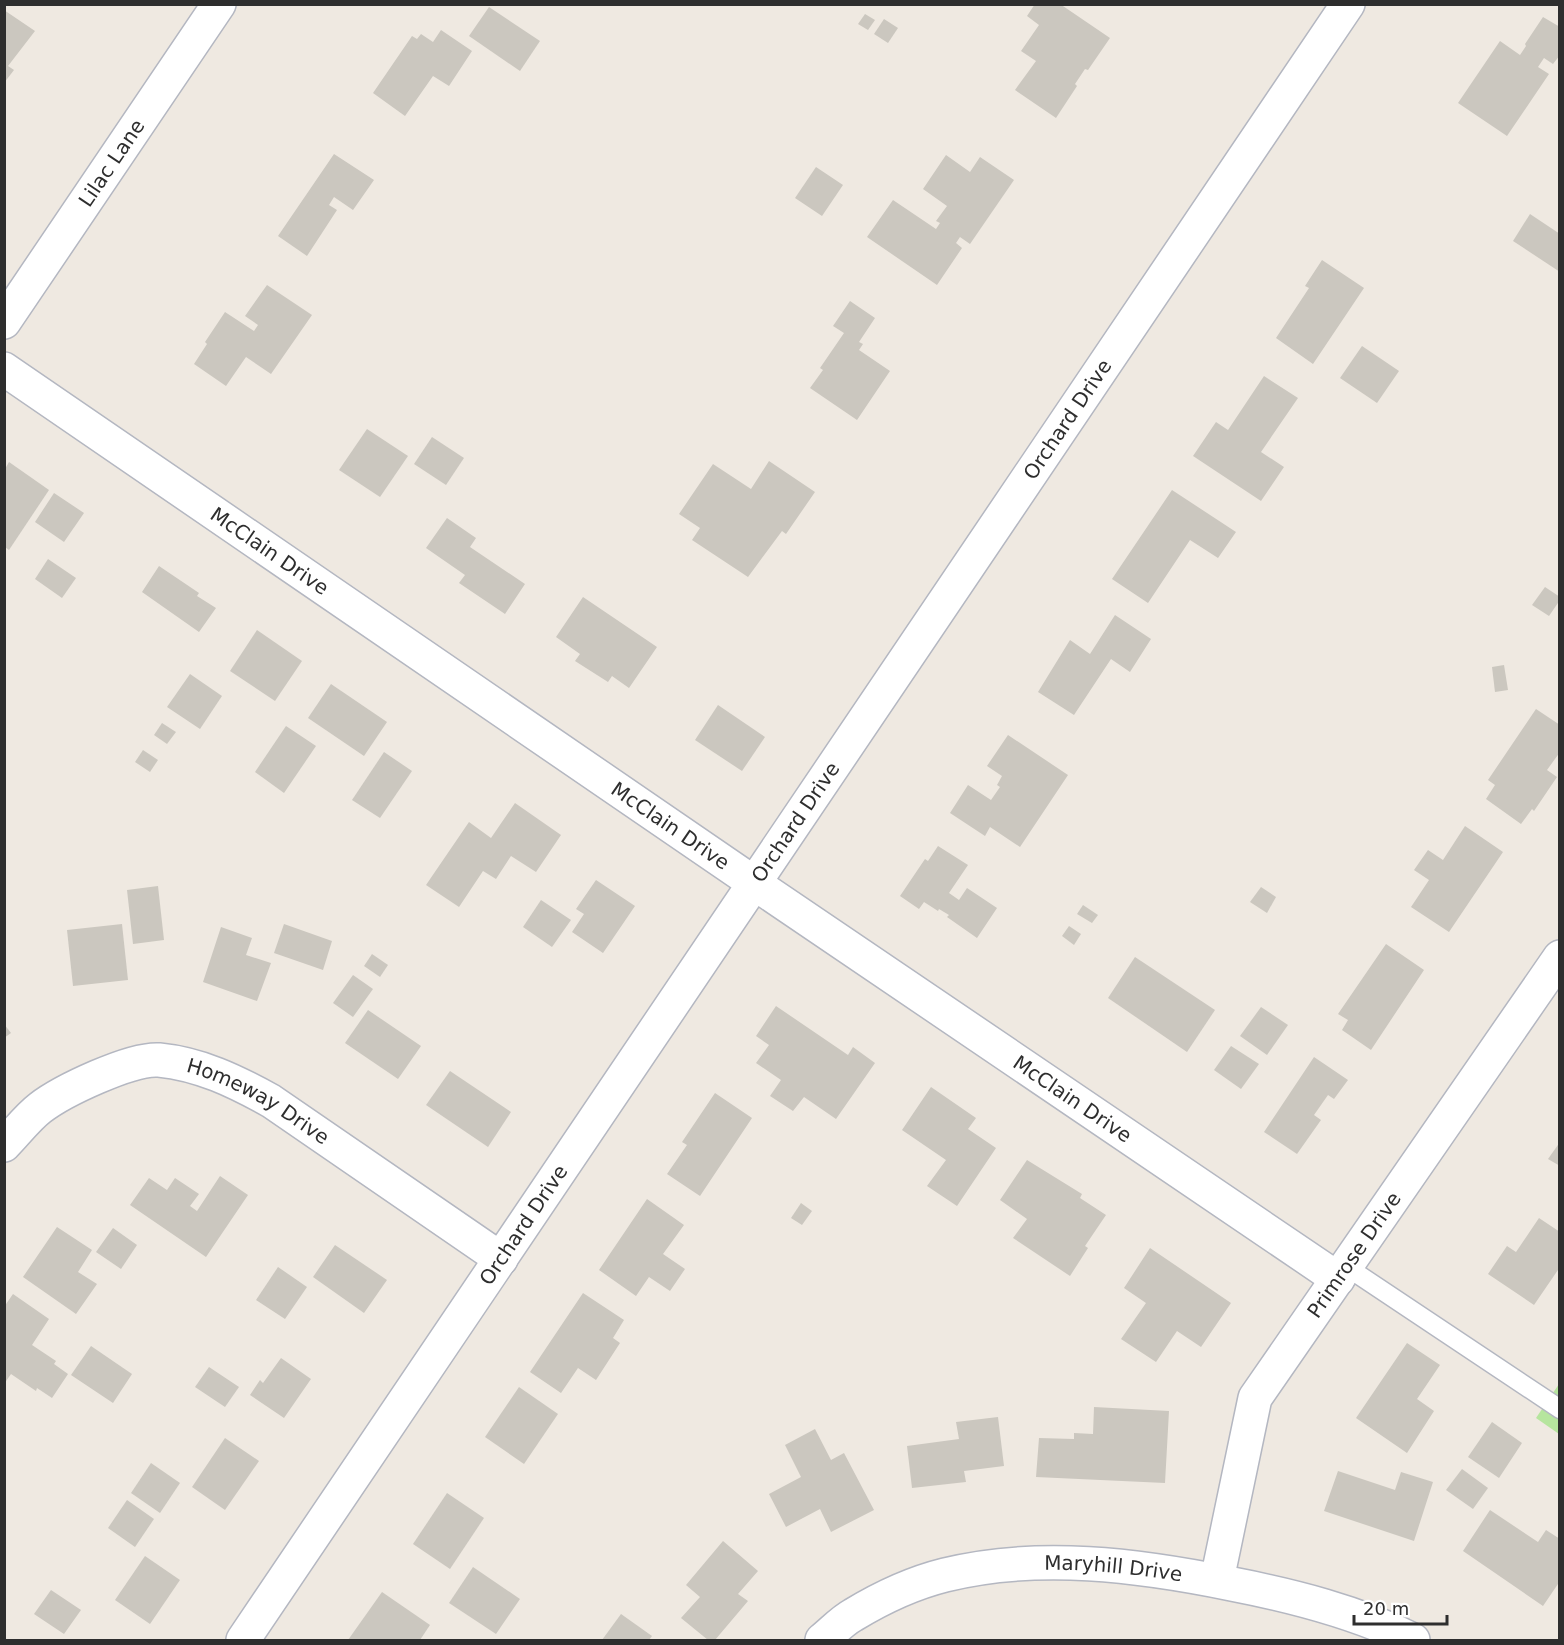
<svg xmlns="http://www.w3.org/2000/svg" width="1564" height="1645" font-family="'DejaVu Sans',sans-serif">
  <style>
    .green { fill: #b6e59e }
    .building { fill: #cbc7bf }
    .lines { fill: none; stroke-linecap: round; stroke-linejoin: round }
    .lane-casing { stroke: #b4b7c1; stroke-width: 21 }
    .street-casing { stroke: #b4b7c1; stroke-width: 36 }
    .secondary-casing { stroke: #b4b7c1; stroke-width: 36 }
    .lane { stroke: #fff; stroke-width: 18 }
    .street { stroke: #fff; stroke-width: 33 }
    .secondary { stroke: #fff; stroke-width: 33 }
    .labels { text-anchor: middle; stroke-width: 6; stroke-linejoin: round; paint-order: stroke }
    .street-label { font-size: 20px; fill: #2e2e2e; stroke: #fff }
  </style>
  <rect width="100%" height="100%" fill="#efe9e1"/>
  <polygon class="green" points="1559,1384 1559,1434 1536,1418"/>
  <g class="building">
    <polygon points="1035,4 1060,4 1110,38 1088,70 1085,69 1075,84 1077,86 1056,118 1015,90 1036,61 1021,51 1039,25 1027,16"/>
    <polygon points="489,7 540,41 520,71 469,36"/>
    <polygon points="4,10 35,31 8,66 14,70 4,83"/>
    <polygon points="865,14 875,20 868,30 858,24"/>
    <polygon points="1543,17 1560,27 1560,55 1553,64 1544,58 1538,67 1549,74 1507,136 1458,103 1500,41 1520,55 1526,46 1525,44"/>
    <polygon points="884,19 898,28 888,43 874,34"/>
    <polygon points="441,30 472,51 449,86 433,76 405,116 373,93 412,36 417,39 421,34 433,42"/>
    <polygon points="334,154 374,180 353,210 334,197 329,205 337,210 307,256 278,236"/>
    <polygon points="946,155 970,172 980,157 1014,180 970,244 960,237 956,243 962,248 937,285 867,237 893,200 936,229 940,223 936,221 947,206 923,189"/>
    <polygon points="816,167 843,185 822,216 795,198"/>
    <polygon points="1530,214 1560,234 1560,272 1513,241"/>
    <polygon points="1322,260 1364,288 1313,364 1276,338 1309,288 1305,286"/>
    <polygon points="267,285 312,315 271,374 246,357 226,386 194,364 207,344 205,342 225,312 254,331 258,325 245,316"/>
    <polygon points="850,301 875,318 859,342 863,344 859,350 890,371 857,420 810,388 823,370 820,368 844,333 833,326"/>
    <polygon points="1362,346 1399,371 1377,403 1340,378"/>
    <polygon points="1264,376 1298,398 1261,452 1284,467 1261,501 1193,456 1216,422 1228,430"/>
    <polygon points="367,429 408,456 380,497 339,470"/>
    <polygon points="432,437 464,458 446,485 414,464"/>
    <polygon points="769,461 815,492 786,534 782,531 748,577 692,540 700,528 679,514 713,464 751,489"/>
    <polygon points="9,462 49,490 9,550 5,547 5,469"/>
    <polygon points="1172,490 1236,532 1218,558 1190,540 1148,603 1112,579"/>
    <polygon points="54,493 84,513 64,542 35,522"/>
    <polygon points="447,518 476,538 470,547 525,584 505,614 459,583 465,575 426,548"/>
    <polygon points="48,559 76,578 62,598 35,579"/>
    <polygon points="159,566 199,593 197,596 216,608 199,632 142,592"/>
    <polygon points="1545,587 1560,597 1560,600 1549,616 1532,605"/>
    <polygon points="583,597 657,647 629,688 612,676 608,682 575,661 580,654 556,637"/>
    <polygon points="1115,615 1151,639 1130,672 1111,659 1074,715 1038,692 1070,640 1090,654"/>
    <polygon points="257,630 302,661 275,701 230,671"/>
    <polygon points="1504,665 1508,690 1495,692 1492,667"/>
    <polygon points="190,674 222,696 200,729 167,707"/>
    <polygon points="331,684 387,722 364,756 308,718"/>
    <polygon points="718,705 765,737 742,771 695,740"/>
    <polygon points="1536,709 1560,725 1560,752 1547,770 1557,777 1534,811 1532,809 1521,824 1486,799 1495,785 1488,780"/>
    <polygon points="162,723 176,732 167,744 154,735"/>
    <polygon points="286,726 316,746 284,793 255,772"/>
    <polygon points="1008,735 1068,775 1020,847 990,827 985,836 950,813 968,785 991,800 1000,787 997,785 1002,776 987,766"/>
    <polygon points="143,750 158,760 150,772 135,762"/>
    <polygon points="384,752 412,771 380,818 352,800"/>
    <polygon points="515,803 561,835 536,872 511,856 496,879 483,871 459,907 426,885 469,822 491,838"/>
    <polygon points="1465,826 1503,852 1449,932 1411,907 1429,880 1414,870 1428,850 1443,860"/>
    <polygon points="938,846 968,865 949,893 959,900 967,888 997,908 977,938 947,917 949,915 939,909 938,911 924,902 919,909 900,896 925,859 928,861"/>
    <polygon points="596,880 635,906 603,953 572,932 584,914 576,909"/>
    <polygon points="158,886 164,940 133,944 127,890"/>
    <polygon points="1261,887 1276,897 1267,913 1250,902"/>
    <polygon points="541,900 571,920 552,947 523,927"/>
    <polygon points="1083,905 1098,915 1092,923 1077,914"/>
    <polygon points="122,924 128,980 73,986 67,930"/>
    <polygon points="284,924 332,941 323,970 274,953"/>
    <polygon points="1069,926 1081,934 1074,945 1062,936"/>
    <polygon points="221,927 252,938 246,955 271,963 257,1001 203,982"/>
    <polygon points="1386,944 1424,970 1371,1050 1342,1030 1348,1020 1338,1014"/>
    <polygon points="372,954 388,965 380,977 364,966"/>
    <polygon points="1135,957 1215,1010 1187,1052 1108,998"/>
    <polygon points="353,975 373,989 353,1017 333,1003"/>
    <polygon points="776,1006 848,1055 853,1047 875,1063 836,1119 804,1097 793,1111 770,1096 781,1080 756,1063 769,1045 756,1036"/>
    <polygon points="1261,1007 1288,1025 1267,1055 1240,1036"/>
    <polygon points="368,1010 421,1046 398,1079 345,1043"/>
    <polygon points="4,1024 11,1033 4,1038"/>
    <polygon points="1231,1046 1259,1064 1241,1089 1214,1070"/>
    <polygon points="1314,1057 1348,1080 1334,1099 1328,1095 1314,1115 1321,1120 1297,1154 1264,1132"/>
    <polygon points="450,1071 511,1112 488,1147 426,1105"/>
    <polygon points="931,1087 976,1118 968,1129 996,1148 957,1206 927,1186 946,1160 902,1130"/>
    <polygon points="715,1093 752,1118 700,1196 667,1174 687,1145 682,1142"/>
    <polygon points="1560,1142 1560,1166 1548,1159"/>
    <polygon points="1027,1160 1082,1194 1080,1198 1106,1215 1085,1246 1088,1248 1070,1276 1013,1238 1027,1219 1000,1200"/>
    <polygon points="220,1176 248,1195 206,1257 130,1205 149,1178 167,1190 175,1178 199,1194 190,1206 197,1211"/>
    <polygon points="647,1199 684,1225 663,1254 685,1269 670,1291 649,1277 636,1296 599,1270"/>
    <polygon points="801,1203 812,1211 802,1225 791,1218"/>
    <polygon points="1539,1218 1560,1232 1560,1267 1534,1305 1488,1274 1507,1246 1516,1252"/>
    <polygon points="57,1227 92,1250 78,1272 97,1284 76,1314 23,1277"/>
    <polygon points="113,1228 137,1245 121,1269 96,1252"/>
    <polygon points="335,1245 387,1280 364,1313 313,1277"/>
    <polygon points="1150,1248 1231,1303 1201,1347 1177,1331 1156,1362 1121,1339 1146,1303 1124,1288"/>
    <polygon points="278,1267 307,1287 285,1319 256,1300"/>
    <polygon points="583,1293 624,1320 613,1338 620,1343 596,1380 578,1368 561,1393 530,1372"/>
    <polygon points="13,1294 49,1319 32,1345 56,1361 54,1364 68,1374 52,1398 37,1388 36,1391 11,1374 4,1384 4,1307"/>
    <polygon points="1407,1343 1440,1365 1417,1399 1434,1411 1407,1453 1356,1418"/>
    <polygon points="91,1346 132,1374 113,1403 71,1375"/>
    <polygon points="281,1358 311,1379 284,1418 250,1395 260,1380 263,1383"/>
    <polygon points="209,1367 239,1387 225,1407 195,1387"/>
    <polygon points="519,1387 558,1414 524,1464 485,1437"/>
    <polygon points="1094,1407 1169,1411 1165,1483 1036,1477 1039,1438 1074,1439 1074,1433 1093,1434"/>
    <polygon points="998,1417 1004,1466 964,1471 966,1482 912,1488 907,1446 959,1439 956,1422"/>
    <polygon points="1492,1422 1522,1443 1499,1478 1468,1457"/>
    <polygon points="815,1429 831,1460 844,1453 874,1510 831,1532 820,1509 786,1527 769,1494 801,1477 785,1445"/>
    <polygon points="225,1438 259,1461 225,1510 192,1487"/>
    <polygon points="151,1463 180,1483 160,1513 131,1493"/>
    <polygon points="1462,1469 1488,1488 1473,1509 1446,1490"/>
    <polygon points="1338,1471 1395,1490 1401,1472 1433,1482 1414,1541 1324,1511"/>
    <polygon points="447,1493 484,1518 450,1569 413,1544"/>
    <polygon points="127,1500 154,1519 135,1547 108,1528"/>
    <polygon points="1490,1510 1538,1542 1546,1530 1560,1539 1560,1581 1543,1606 1463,1551"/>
    <polygon points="723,1541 758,1571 738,1594 748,1601 715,1640 708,1640 681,1618 700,1597 686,1585"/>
    <polygon points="145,1556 180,1580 150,1624 115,1600"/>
    <polygon points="473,1567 520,1599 496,1634 449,1603"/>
    <polygon points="51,1590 81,1610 64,1634 34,1614"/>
    <polygon points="382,1592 430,1625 420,1640 348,1640"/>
    <polygon points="621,1614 652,1636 649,1640 602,1640"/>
  </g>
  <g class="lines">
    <g class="lane-casing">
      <polyline id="lane" points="1347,1267 1560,1409"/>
    </g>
    <g class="street-casing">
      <g id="street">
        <path id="s1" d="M4,322L219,4"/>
        <path id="s2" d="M4,369L754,883L1338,1279"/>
        <path id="s3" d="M4,1145C16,1133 27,1118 40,1108C62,1091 131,1058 159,1060C200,1064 235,1081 271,1101L501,1259"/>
        <path id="s4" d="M1217,1580L1255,1398L1560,957"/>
        <path id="s5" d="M822,1640C832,1632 842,1621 853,1615C881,1598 913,1583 945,1575C1038,1552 1139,1565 1232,1584C1294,1596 1357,1612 1413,1640"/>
      </g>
    </g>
    <g class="secondary-casing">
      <g id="secondary">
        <path id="s6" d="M243,1640L1348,4"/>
      </g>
    </g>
    <use href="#lane" class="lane"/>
    <use href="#street" class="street"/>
    <use href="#secondary" class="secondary"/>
  </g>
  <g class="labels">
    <g class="street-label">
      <text dy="7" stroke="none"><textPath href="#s1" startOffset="192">Lilac Lane</textPath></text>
      <text dy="7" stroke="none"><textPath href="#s6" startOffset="1473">Orchard Drive</textPath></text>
      <text dy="7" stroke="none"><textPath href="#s2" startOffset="322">McClain Drive</textPath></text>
      <text dy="7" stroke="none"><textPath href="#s6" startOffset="987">Orchard Drive</textPath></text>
      <text dy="7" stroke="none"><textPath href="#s2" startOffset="808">McClain Drive</textPath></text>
      <text dy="7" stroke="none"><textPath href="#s2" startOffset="1294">McClain Drive</textPath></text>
      <text dy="7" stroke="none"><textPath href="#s3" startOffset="290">Homeway Drive</textPath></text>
      <text dy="7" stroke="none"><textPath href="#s6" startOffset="501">Orchard Drive</textPath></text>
      <text dy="7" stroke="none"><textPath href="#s4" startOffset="360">Primrose Drive</textPath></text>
      <text dy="7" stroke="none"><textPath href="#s5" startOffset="310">Maryhill Drive</textPath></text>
    </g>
  </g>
  <rect width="1564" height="1645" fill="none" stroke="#2e2e2e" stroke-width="12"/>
  <path d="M1354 1615v9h93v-9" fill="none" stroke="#2e2e2e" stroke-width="3"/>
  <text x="1363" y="1615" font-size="18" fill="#2e2e2e" stroke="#ffffff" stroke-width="4.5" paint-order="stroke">20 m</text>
</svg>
